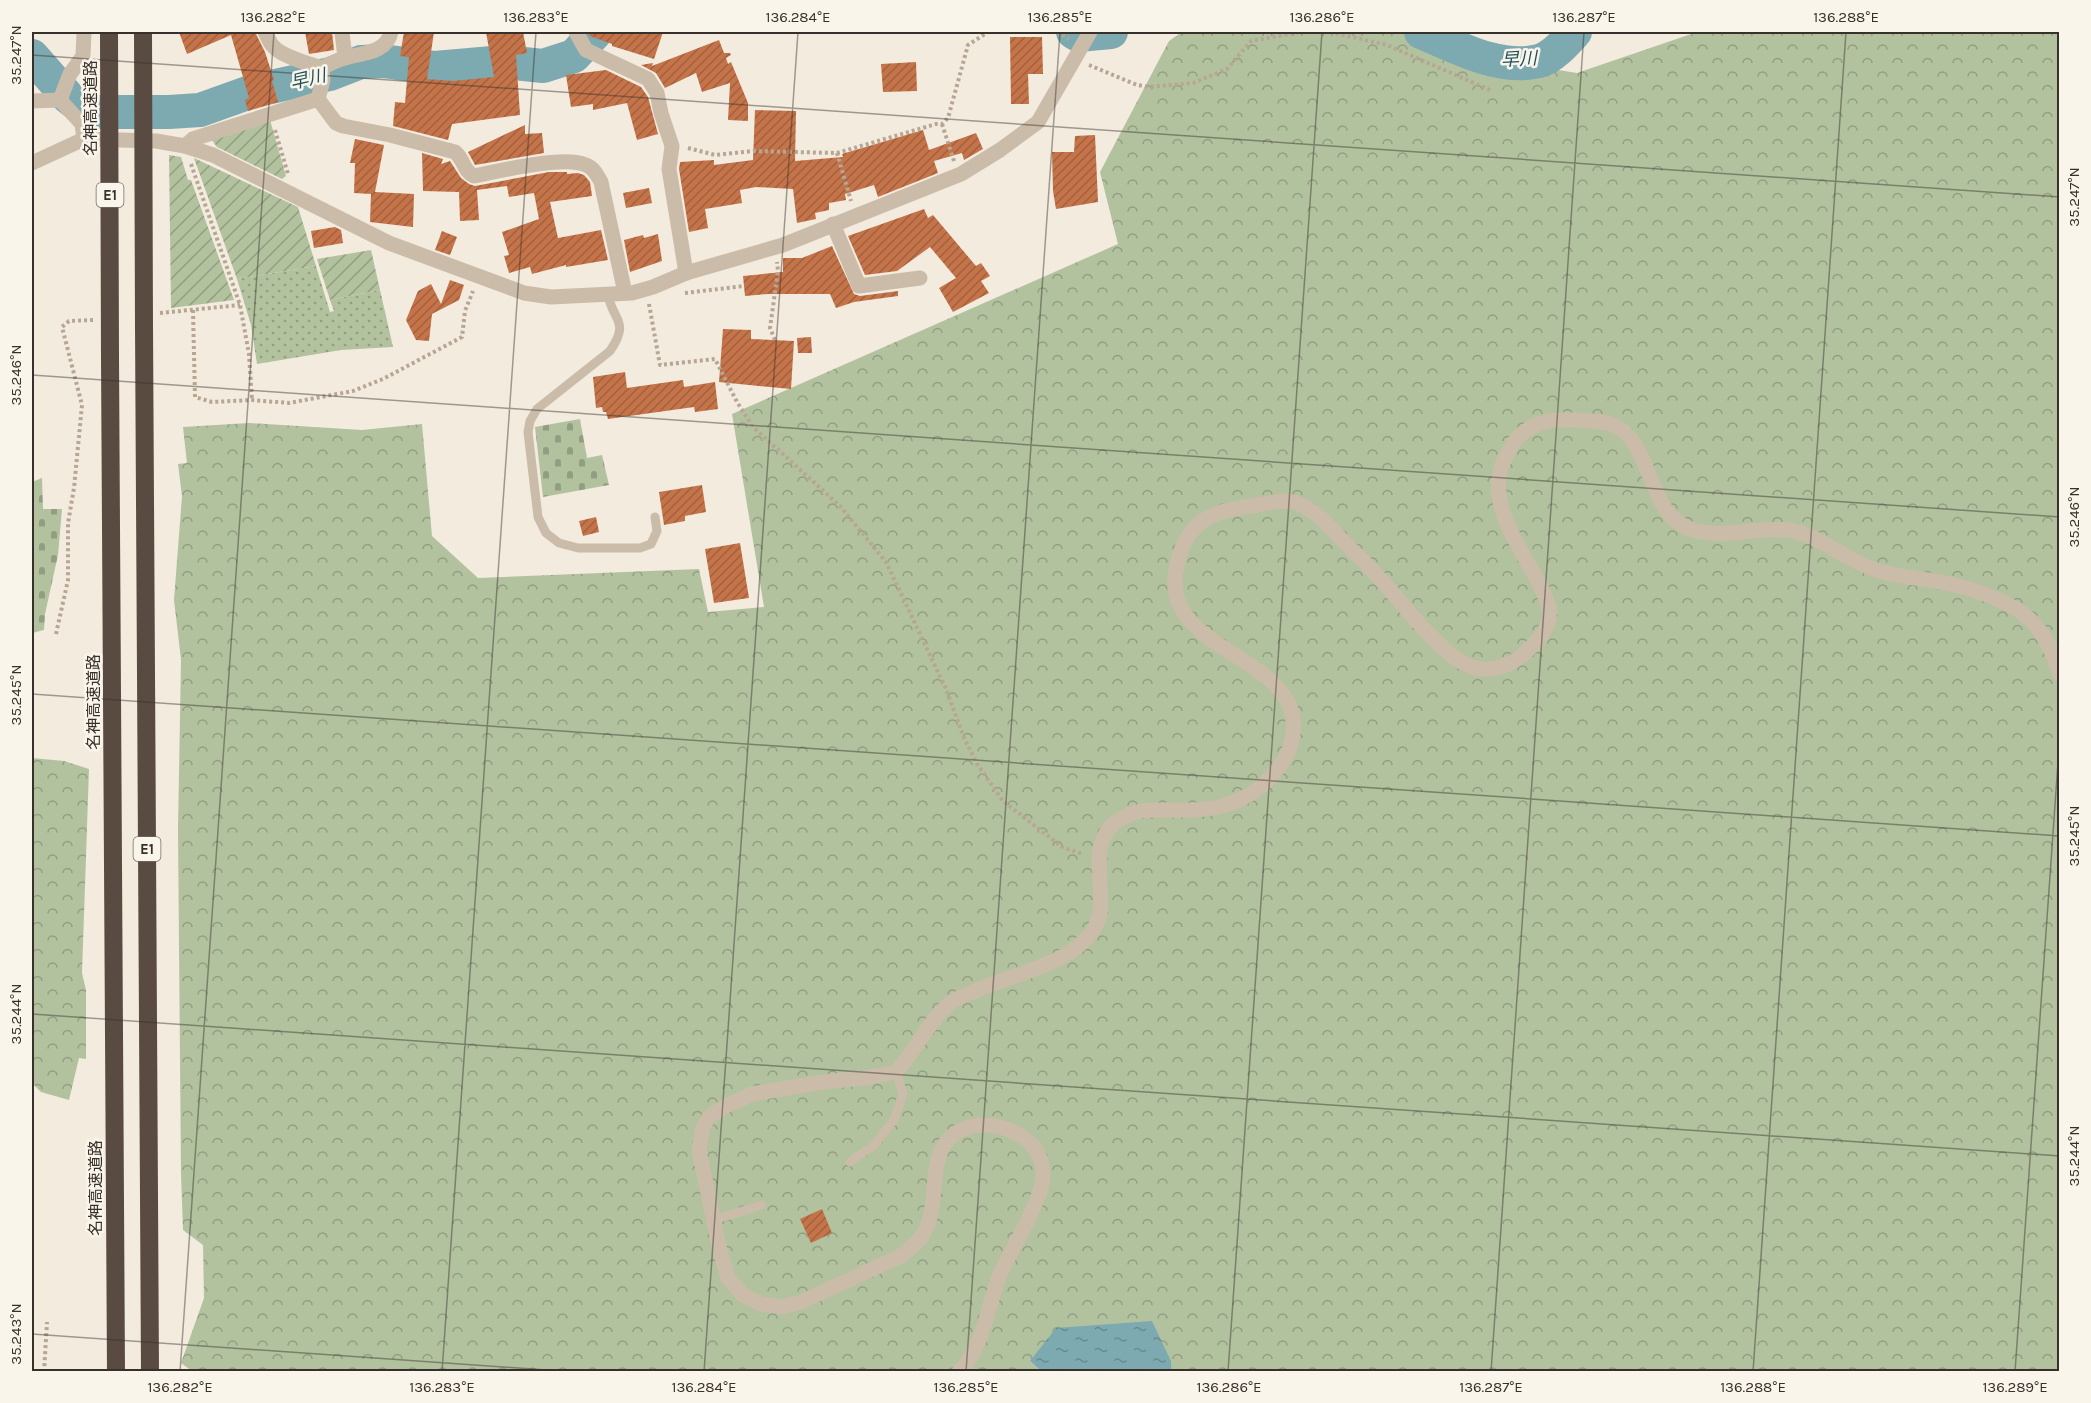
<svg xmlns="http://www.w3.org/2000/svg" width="2091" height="1403" font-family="Karla,'Noto Sans JP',sans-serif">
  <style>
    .grass { fill: url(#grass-dots) }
    .forest { fill: url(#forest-crowns) }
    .cemetery { fill: url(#cemetery-stones) }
    .garden { fill: url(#garden-furrows) }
    .water { fill: url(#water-ripples) }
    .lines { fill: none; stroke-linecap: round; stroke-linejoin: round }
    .river { stroke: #7da9b0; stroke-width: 34 }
    .building { fill: url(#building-hatch) }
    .path { stroke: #b7a694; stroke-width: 4; stroke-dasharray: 3 3; stroke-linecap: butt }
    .service { stroke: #cbbcaa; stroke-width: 9 }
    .minor { stroke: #cbbcaa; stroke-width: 15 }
    .motorway { stroke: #594b41; stroke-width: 18 }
    .motorway-bridge { stroke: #594b41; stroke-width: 18 }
    .ticks { fill: none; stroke: #38302a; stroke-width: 1.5; stroke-opacity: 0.45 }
    .labels { text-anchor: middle; stroke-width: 5; stroke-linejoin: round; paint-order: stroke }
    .shield { fill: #faf5eb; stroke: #726b64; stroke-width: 1.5 }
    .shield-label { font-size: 15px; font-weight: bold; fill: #38302a }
    .street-label { font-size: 16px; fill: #38302a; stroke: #faf5eb }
    .water-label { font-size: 18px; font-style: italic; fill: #1f505a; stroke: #faf5eb }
    .neatline { fill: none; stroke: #38302a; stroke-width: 2 }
    .ticks-label { font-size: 15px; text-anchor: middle; fill: #38302a }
  </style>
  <defs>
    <pattern id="grass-dots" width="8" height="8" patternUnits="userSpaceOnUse" patternTransform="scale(1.5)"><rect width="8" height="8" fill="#b2c29e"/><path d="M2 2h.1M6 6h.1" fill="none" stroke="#929e81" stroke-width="1.8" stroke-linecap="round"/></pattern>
    <pattern id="forest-crowns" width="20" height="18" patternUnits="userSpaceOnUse" patternTransform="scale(1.5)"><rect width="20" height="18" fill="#b2c29e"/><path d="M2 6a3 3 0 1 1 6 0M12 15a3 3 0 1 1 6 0" fill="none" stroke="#929e81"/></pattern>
    <pattern id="cemetery-stones" width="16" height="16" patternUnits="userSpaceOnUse" patternTransform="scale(1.5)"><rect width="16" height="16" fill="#b2c29e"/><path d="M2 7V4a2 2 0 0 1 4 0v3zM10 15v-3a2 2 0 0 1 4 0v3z" fill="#929e81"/></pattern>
    <pattern id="garden-furrows" width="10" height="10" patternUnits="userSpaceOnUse" patternTransform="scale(1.5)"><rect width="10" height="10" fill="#b2c29e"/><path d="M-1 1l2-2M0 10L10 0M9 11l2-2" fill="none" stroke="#929e81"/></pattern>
    <pattern id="water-ripples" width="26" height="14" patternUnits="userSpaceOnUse" patternTransform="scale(1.5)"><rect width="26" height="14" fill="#7da9b0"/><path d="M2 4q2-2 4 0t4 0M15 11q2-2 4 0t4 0" fill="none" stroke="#678a8f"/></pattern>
    <pattern id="building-hatch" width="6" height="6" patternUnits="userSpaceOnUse" patternTransform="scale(1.5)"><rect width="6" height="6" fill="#c5744a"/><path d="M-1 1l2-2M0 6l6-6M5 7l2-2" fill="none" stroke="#a1603e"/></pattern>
  </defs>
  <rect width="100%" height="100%" fill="#f3ebde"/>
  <polygon class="grass" points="316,266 330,312 334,311 330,300 380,290 393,347 341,350 257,364 251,325 237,279"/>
  <g class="forest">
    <polygon points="1182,32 1419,32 1457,54 1577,73 1697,32 2059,32 2059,1371 1172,1371 1171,1361 1030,1361 1041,1371 192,1371 181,1363 204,1298 203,1245 183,1230 181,1174 178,830 181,660 174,600 182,496 178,464 187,463 183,427 249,423 362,430 422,424 432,536 478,578 699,569 708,612 764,607 732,414 1118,244 1100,172 1169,41"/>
    <polygon points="32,758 64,761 89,769 82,973 86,990 86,1059 79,1058 69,1100 41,1092 32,1083"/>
  </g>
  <g class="cemetery">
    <polygon points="580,419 587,458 602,455 609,485 543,497 535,427"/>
    <polygon points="42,478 43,509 62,509 58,555 45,614 44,630 32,633 32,482"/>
  </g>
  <g class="garden">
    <polygon points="270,120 286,176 282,179 217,147 211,139"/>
    <polygon points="169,155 181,157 188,180 191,180 234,300 171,308"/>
    <polygon points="194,158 298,207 316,266 237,279"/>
    <polygon points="371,250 380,290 330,300 317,259"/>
  </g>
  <polygon class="water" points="1152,1321 1171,1361 1172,1371 1041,1371 1030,1361 1056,1328"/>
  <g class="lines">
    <g class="river">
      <polyline points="1073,32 1078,35 1111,32"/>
      <path d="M1421,32C1457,47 1500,71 1539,61C1553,57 1566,42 1575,32"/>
      <polyline points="32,56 68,97 87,112 169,112 200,110 253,91 330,74 361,62 383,61 435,68 504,62 543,66 574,56 596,32"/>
    </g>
  </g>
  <g class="building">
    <polygon points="179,32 255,32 265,52 274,80 272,81 278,102 248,111 245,100 249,98 231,35 187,54"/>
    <polygon points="305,32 332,32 334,50 309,54"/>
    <polygon points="404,32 434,32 427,79 453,81 494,77 486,32 523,32 527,53 516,55 520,115 452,124 448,140 393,126 395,102 405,103 409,57 400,56"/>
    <polygon points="587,32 663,32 654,59 612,46 612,44 590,36"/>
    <polygon points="1010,37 1042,37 1043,74 1028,74 1029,104 1011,104"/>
    <polygon points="719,40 724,53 730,53 731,55 726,58 728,64 731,62 748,103 748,121 728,120 730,83 702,92 696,73 665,88 656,73 641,65 653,63 652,66"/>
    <polygon points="916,62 917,91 883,92 881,64"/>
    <polygon points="606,70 641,87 648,97 658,134 637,140 627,103 593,110 593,104 571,107 566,75"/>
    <polygon points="755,110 796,111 795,161 843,157 842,154 923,130 929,150 976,133 983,149 964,160 962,153 934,161 938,173 878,197 874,185 845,194 846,200 829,203 829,210 815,213 816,219 797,223 793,189 756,187 740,190 742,203 705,209 708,228 689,232 679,169 680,162 714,160 714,165 753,160"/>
    <polygon points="525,125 525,134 542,133 544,153 475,165 468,152"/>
    <polygon points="1095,135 1098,202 1056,209 1053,191 1052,152 1074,152 1075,136"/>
    <polygon points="355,139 384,145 375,192 414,194 413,227 370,222 371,194 354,193 355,163 350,163"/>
    <polygon points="422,153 443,159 441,164 450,161 461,178 469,184 475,186 549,172 567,172 567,174 578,173 584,175 590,182 592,196 550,202 558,238 601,230 608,260 566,267 566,265 532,274 530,267 509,273 504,256 509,255 502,232 539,219 534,193 509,197 507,186 477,190 479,220 460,221 459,192 423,191"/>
    <polygon points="649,188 652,203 626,208 623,193"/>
    <polygon points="924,209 928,218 933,215 976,266 981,263 990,276 981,281 989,293 953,312 939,288 956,278 930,247 897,271 865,275 848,236"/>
    <polygon points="335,227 341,230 343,243 314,248 311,231"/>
    <polygon points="442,231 457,237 450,255 435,250"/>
    <polygon points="658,234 662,261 630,272 624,240 643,235 644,238"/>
    <polygon points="832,246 854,294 860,296 898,291 898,296 854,302 836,308 830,294 768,294 745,296 743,276 783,272 783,258 802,258"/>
    <polygon points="450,280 464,285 459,300 432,314 429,341 416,340 406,320 418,291 431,284 441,304"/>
    <polygon points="723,329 751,330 751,339 794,341 791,389 719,382"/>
    <polygon points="811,337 812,353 798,353 797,338"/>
    <polygon points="625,372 627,388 683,380 684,387 715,382 718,409 695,412 694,407 608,419 606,412 603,412 602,407 596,408 593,377"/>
    <polygon points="702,485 706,512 685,516 685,521 664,525 659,492"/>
    <polygon points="596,517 599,532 583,536 579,521"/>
    <polygon points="740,543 749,598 714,603 705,549"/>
    <polygon points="822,1209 832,1233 811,1243 800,1219"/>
  </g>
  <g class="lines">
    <g class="path">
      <polyline points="1057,32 1069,39"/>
      <polyline points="1330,32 1387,45 1490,90"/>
      <polyline points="1089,65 1137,85 1149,87 1193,83 1227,69 1251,41 1300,32"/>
      <polyline points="942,124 954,161"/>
      <polyline points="275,130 288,174"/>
      <polyline points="688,148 715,155 753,151 837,153 936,124 942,124 948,118 968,45 988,32"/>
      <polyline points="837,153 851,201"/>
      <polyline points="191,164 240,305 249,354 252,400"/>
      <polyline points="685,293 744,286"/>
      <polyline points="649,304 660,365 715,359 737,402 753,427 840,506 886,562 946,689 964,738 977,764 1003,801 1062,847 1083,854"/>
      <polyline points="193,310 195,397 212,402 252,400 289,403 353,391 383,379 462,337 465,311 473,291"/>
      <polyline points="160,313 240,305"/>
      <polyline points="775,340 770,328 778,271 777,262"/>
      <polyline points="56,634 68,580 68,523 74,488 82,405 62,327 69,321 93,320"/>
      <polyline points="44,1372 47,1322"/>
    </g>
    <g class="service">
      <path d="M608,294C612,321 631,320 610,351L537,409L530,421L528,432L538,517L546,533L559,543L578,548H640L651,544L657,531L655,517"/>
      <polyline points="850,1162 874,1145 894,1120 903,1094 896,1072"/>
      <polyline points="713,1220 762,1205"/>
    </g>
    <g class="minor">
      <path d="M265,32C267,36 269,41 272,45C280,56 309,64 322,68"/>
      <polyline points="342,32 345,58"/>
      <polyline points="576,32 586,50 648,79 657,93 661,113 672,146 669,169 686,273"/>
      <path d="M318,99L336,123L343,126L390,135L455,152C464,159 463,171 474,176C500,171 564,155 586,165C594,168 597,175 601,182L625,293"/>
      <polyline points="60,100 70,74 83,56 84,32"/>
      <polyline points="32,101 60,100 82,124 84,139"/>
      <path d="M185,146L193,139L318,99L323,80L322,68C329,64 336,61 344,58C362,53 387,53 391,32"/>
      <polyline points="32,163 84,139 156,141 185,146 213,155 389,243 524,293 551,297 632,293 653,287 686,273 783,245 961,174 1000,150 1038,122 1090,32"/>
      <polyline points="833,224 859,286 920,278"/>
      <path d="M959,1372C985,1345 987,1305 1001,1272C1012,1249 1042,1200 1043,1176C1044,1155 1031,1139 1012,1131C998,1125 978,1122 963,1129C921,1148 944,1201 923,1234C918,1243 909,1249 901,1256L801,1302L782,1307L762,1304L743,1295L728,1278L720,1251L699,1150L703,1127L709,1117L724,1107L752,1094L816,1083L871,1077L896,1072C913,1053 931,1019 949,1004C957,998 968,994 978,990C1014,973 1067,966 1092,932C1117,898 1075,840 1126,816C1139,809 1154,810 1168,810C1202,811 1232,810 1260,787C1273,776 1286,761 1291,744C1315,655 1160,657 1176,570C1179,552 1186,534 1200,523C1215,511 1233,509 1251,506C1264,504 1280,499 1294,502C1314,508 1330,527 1344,542C1357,555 1370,567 1382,581C1405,605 1443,660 1476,668C1493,672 1512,665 1525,653C1538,641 1552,627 1549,607C1548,603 1543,592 1541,587C1522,548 1483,503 1505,458C1509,449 1516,438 1524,432C1540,420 1557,419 1576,420C1586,421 1598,421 1608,423C1658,438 1642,524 1702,532C1731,537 1758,527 1788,530C1816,534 1840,555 1866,566C1892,578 1922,577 1950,584C1976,589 2020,605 2036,626C2048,640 2054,657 2060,674"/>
    </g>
    <g class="motorway">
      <polyline points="144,326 150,1372"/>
      <polyline points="110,358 116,1372"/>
    </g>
    <g class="motorway-bridge">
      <polyline points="109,32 110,358"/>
      <polyline points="143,32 144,326"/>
    </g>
  </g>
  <path class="ticks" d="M32,55L2060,197M32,375L2060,517M32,694L2060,836M32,1014L2060,1156M32,1334L575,1372M180,1372L274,32M442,1372L536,32M704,1372L798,32M966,1372L1060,32M1228,1372L1322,32M1491,1372L1584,32M1753,1372L1846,32M2015,1372L2060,734"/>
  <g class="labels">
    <g class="shield">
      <rect x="96.5" y="183" width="27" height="24" rx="4.5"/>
      <rect x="133.5" y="837" width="27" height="24" rx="4.5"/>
    </g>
    <g class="shield-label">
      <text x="110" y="200">E1</text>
      <text x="147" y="854">E1</text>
    </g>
    <g class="street-label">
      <text transform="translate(90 108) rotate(-90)" y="6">名神高速道路</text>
      <text transform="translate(93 702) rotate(-90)" y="6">名神高速道路</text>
      <text transform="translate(95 1188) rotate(-90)" y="6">名神高速道路</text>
    </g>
    <g class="water-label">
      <text transform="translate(1519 59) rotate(-3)" y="6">早川</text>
      <text transform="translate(308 79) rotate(-13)" y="6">早川</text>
    </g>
  </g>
  <rect width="2091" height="1403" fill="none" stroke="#faf5eb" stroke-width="66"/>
  <rect x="33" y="33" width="2025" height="1337" class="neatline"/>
  <g class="ticks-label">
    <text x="273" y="22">136.282°E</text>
    <text x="536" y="22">136.283°E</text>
    <text x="798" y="22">136.284°E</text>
    <text x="1060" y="22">136.285°E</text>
    <text x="1322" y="22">136.286°E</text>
    <text x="1584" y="22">136.287°E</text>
    <text x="1846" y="22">136.288°E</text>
    <text transform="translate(16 55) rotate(-90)" y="5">35.247°N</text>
    <text transform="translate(2074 197) rotate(-90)" y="5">35.247°N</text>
    <text transform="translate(16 375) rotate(-90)" y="5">35.246°N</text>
    <text transform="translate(2074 517) rotate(-90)" y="5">35.246°N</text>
    <text transform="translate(16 695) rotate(-90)" y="5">35.245°N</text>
    <text transform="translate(2074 836) rotate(-90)" y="5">35.245°N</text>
    <text transform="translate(16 1014) rotate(-90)" y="5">35.244°N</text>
    <text transform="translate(2074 1156) rotate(-90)" y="5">35.244°N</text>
    <text transform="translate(16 1334) rotate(-90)" y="5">35.243°N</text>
    <text x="180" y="1392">136.282°E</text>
    <text x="442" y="1392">136.283°E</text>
    <text x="704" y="1392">136.284°E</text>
    <text x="966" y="1392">136.285°E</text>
    <text x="1229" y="1392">136.286°E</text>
    <text x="1491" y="1392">136.287°E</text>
    <text x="1753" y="1392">136.288°E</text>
    <text x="2015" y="1392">136.289°E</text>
  </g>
</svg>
